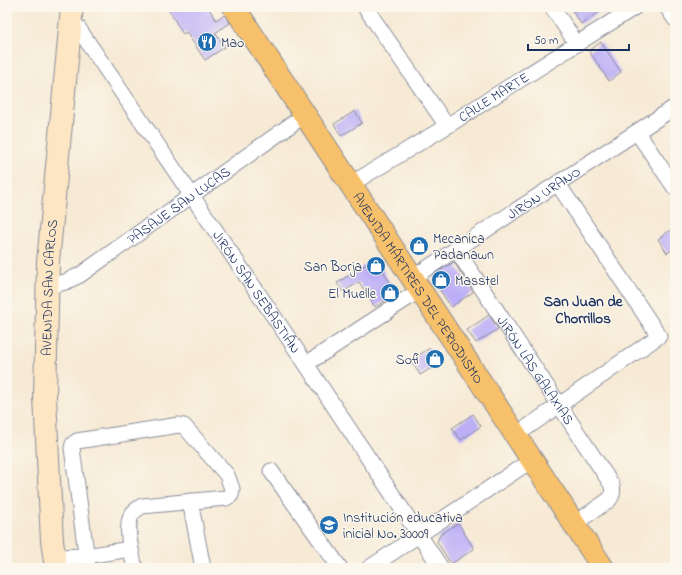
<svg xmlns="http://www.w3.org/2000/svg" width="682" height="575" font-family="'Indie Flower',sans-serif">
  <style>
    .building { fill: #bcaff7 }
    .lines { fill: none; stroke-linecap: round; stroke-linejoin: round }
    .minor-casing { stroke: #898c9a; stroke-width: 17 }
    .secondary-casing { stroke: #898c9a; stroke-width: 24 }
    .primary-casing { stroke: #898c9a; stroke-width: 24 }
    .minor { stroke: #fff; stroke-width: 15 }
    .secondary { stroke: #fce6c4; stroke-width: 22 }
    .primary { stroke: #f7c06b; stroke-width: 22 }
    .labels { text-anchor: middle; stroke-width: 3; stroke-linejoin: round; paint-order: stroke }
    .poi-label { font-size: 14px; fill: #1b2f5e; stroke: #fbf7ec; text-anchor: start }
    .street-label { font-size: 14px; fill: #1b2f5e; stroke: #fbf7ec }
    .neighbourhood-label { font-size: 15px; font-weight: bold; fill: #1b2f5e; stroke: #fbf7ec }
  </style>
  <rect width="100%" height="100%" fill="#fbf7ec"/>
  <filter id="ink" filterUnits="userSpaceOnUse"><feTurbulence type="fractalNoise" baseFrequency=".025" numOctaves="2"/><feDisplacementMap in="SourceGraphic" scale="8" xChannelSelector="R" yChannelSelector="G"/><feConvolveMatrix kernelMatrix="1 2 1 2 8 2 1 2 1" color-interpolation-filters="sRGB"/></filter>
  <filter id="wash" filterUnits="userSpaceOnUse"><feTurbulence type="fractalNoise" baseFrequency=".012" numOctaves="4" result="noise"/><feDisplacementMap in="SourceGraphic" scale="16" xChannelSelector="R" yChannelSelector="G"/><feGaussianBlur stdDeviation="0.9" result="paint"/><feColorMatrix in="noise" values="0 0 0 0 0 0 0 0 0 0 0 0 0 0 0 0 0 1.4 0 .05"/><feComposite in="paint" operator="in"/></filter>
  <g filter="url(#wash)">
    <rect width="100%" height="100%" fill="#f7ead5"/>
    <g id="blocks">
      <g class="building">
        <polygon points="167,7 208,7 216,20 224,15 230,23 215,33 225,47 205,60 186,32 183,34"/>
        <polygon points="570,7 607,7 581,24"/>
        <polygon points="601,42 621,72 609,81 589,51"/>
        <polygon points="355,111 362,123 341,136 334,124"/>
        <polygon points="675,227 675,248 667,253 658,239"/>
        <polygon points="376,258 394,290 392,297 375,307 359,282 343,292 337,283"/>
        <polygon points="454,262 473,292 451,307 434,281 436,273"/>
        <polygon points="489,315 498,329 476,343 467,330"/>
        <polygon points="430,348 440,363 420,375 411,360"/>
        <polygon points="473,414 481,426 461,440 452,428"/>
        <polygon points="458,523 474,549 451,564 437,542 440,535"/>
      </g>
    </g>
  </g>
  <g filter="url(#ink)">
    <use href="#blocks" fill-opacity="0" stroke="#898c9a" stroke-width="1"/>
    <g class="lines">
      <g class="minor-casing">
        <g id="minor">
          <polyline points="365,7 447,126"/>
          <polyline points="552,7 577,44"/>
          <polyline points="667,7 675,19"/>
          <path id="s1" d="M70,16L306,364L441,568"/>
          <polyline points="637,132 675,188"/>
          <path id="s2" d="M351,184L447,126L635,7"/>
          <path id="s3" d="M456,249L612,485C613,492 613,495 609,500L574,524"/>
          <path id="s4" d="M412,278L675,107"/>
          <path id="s5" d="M47,287L65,282L80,275L306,114"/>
          <polyline points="306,364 420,290"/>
          <polyline points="516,435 659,336 558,184"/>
          <polyline points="271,471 340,568"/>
          <polyline points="190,501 203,568"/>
          <polyline points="54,557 86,556 130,549"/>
          <path d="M88,568L72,448L73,444L77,441L179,425L184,426L227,475L232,489L231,495L226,498L142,506C139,508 135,510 132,514C124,527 132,554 135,568"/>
          <polyline points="369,568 532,460"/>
        </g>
      </g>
      <g class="secondary-casing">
        <g id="secondary">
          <path id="s6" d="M56,568L52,541L45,397L48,262L72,7"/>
        </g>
      </g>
      <g class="primary-casing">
        <g id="primary">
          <path id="s7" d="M234,7L603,568"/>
        </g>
      </g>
      <use href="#minor" class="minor"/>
      <use href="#secondary" class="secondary"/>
      <use href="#primary" class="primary"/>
    </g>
  </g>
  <defs>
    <g id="restaurant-disc" transform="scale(1)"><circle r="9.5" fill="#1f6fb2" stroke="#fbf7ec"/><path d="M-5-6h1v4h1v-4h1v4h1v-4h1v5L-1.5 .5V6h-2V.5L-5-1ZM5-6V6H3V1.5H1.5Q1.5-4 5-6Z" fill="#fff"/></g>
    <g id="shop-disc" transform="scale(1)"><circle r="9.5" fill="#1f6fb2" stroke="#fbf7ec"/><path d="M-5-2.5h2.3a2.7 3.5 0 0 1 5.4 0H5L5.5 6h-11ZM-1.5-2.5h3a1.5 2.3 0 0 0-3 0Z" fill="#fff"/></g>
    <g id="school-disc" transform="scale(1)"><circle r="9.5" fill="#1f6fb2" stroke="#fbf7ec"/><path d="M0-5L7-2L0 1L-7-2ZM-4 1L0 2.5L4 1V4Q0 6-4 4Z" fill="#fff"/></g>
  </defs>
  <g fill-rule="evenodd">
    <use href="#restaurant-disc" x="207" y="42"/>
    <use href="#shop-disc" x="419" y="246"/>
    <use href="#shop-disc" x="376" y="266"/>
    <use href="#shop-disc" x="441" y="280"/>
    <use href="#shop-disc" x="390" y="293"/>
    <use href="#shop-disc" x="435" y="359"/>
    <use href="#school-disc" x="329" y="525"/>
  </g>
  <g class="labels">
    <g class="poi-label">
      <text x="221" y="47">Mao</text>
      <text x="433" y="243">Mecanica<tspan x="433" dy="16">Padanawn</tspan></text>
      <text x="362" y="271" text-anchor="end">San Borja</text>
      <text x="455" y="285">Masstel</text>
      <text x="376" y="298" text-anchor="end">El Muelle</text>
      <text x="421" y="364" text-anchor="end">Sofi</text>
      <text x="343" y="522">Institución educativa<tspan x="343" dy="16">inicial No. 30009</tspan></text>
    </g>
    <g class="street-label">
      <text dy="5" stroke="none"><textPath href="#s2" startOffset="167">CALLE MARTE</textPath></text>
      <text dy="5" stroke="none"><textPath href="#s4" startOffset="157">JIRÓN URANO</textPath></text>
      <text dy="5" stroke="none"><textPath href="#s5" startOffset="156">PASAJE SAN LUCAS</textPath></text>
      <text dy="5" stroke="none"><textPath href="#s6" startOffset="281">AVENIDA SAN CARLOS</textPath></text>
      <text dy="5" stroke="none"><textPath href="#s7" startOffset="336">AVENIDA MÁRTIRES DEL PERIODISMO</textPath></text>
      <text dy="5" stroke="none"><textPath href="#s1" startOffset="333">JIRÓN SAN SEBASTIÁN</textPath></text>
      <text dy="5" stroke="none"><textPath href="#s3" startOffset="145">JIRÓN LAS GALAXIAS</textPath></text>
    </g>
    <g class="neighbourhood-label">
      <text x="583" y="306">San Juan de<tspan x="583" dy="17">Chorrillos</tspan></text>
    </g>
  </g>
  <rect width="682" height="575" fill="none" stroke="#fbf7ec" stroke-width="24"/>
  <path d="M528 44v6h101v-6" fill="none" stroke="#1b2f5e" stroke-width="2"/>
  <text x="534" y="44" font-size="12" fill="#1b2f5e" stroke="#fbf7ec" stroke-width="3" paint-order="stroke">50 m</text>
</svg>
